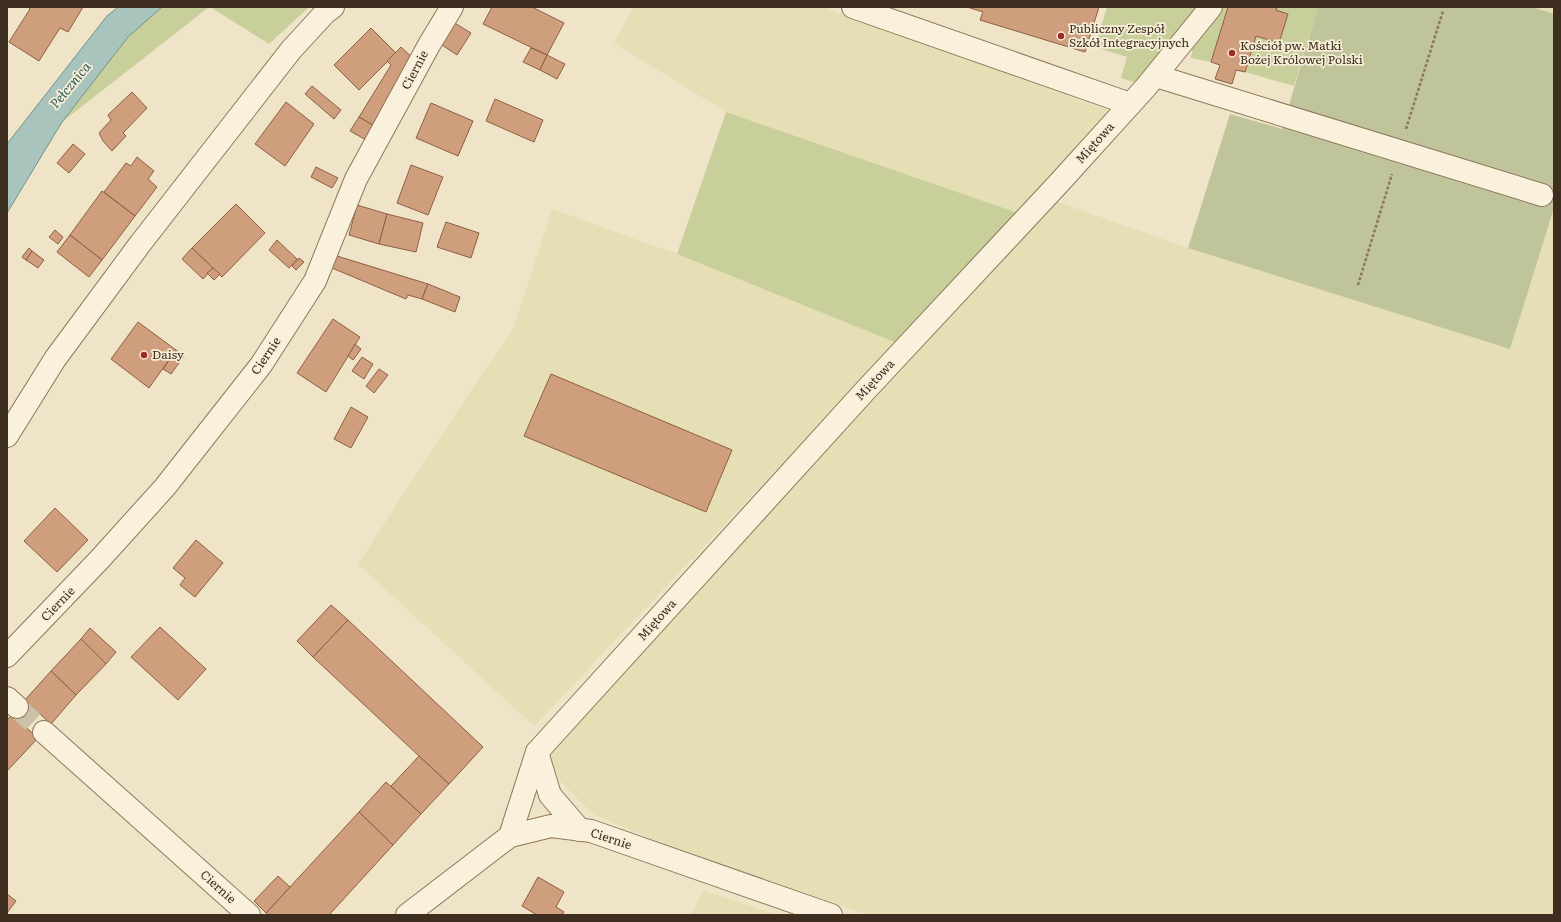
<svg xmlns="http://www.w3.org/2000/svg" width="1561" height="922" font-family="Literata,serif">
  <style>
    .farmland { fill: #e6deb5 }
    .green { fill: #c9cf9b }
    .cemetery { fill: #bfc49a }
    .water { fill: #a9c4bc; stroke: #6f938a }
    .building { fill: #cf9f7d; stroke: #8d5f41 }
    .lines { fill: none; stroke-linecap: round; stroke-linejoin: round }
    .minor-tunnel { stroke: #ccc0a6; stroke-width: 22; stroke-dasharray: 22 11; stroke-linecap: butt }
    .minor-casing { stroke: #8d765c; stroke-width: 24 }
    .path { stroke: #8d765c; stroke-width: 2.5; stroke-dasharray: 3 2; stroke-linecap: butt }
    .minor { stroke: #faf1dc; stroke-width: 22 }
    .poi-dot { fill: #9e2a2b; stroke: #f7eed8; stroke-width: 1.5 }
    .labels { text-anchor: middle; stroke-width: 3.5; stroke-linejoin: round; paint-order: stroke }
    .poi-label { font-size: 12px; fill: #3d2e20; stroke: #f7eed8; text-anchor: start }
    .street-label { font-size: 12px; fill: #3d2e20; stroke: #f7eed8 }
    .water-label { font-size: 13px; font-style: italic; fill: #2f5d5a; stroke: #f7eed8 }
  </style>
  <rect width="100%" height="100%" fill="#f0e4c8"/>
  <g class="farmland">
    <polygon points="633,7 823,7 1110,111 1018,213 726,112 614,43"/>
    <polygon points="1532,7 1554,7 1554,14"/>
    <polygon points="1055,201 1188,248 1510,349 1554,208 1554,915 869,915 654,840 593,814 559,780 551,756 562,734"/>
    <polygon points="552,209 677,254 897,343 534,726 358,564 479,378 513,330"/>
    <polygon points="703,890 777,915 691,915"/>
  </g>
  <g class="green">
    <polygon points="162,7 209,7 62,122 128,37"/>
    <polygon points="210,7 309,7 269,44"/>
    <polygon points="1107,7 1198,7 1136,83 1121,78 1127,57 1095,47"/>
    <polygon points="1220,7 1228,7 1211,62 1191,58 1194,37"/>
    <polygon points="1277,7 1318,7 1294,86 1245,72 1256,36 1279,43 1288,14 1276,10"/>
    <polygon points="726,112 1018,213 897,343 677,254"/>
  </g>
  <polygon class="cemetery" points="1318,7 1532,7 1554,14 1554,208 1510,349 1188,248 1230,114 1282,129"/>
  <polygon class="water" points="118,7 162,7 128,37 62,122 7,213 7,144 107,16"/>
  <g class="building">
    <polygon points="28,7 83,7 68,32 60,28 39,61 9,42 30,9"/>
    <polygon points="492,7 532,7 564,23 547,55 483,24"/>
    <polygon points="967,7 1099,7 1085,52 980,20 983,12"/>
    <polygon points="1228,7 1277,7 1276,10 1288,14 1279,43 1256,36 1245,72 1236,70 1232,84 1215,79 1220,65 1211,62"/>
    <polygon points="453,22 471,33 457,55 439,43"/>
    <polygon points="371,28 396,53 359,90 334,65"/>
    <polygon points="401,47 415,60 376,127 359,117 391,65 387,61"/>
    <polygon points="531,48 547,55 540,70 523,62"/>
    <polygon points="547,55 565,64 557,79 540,70"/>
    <polygon points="312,86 341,110 334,119 305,94"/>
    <polygon points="132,92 147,108 123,133 126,136 112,151 103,141 99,133 111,120 108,115"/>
    <polygon points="495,99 543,120 534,142 486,121"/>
    <polygon points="286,102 314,124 285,166 255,144"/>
    <polygon points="431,103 473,121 458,156 416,138"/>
    <polygon points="359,117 376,127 368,141 350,131"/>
    <polygon points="73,144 85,154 69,173 57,163"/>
    <polygon points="137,157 154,171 148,179 157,187 135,216 104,192 126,163 131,166"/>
    <polygon points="411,165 443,177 428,215 397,203"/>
    <polygon points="316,167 338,178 332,188 311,177"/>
    <polygon points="102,191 135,216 102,260 70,235"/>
    <polygon points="236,204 265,233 222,277 192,248"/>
    <polygon points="357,205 387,214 379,244 349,235"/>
    <polygon points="387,214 423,223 416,252 379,244"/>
    <polygon points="446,222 479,233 471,258 437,247"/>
    <polygon points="55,230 63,237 58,244 49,237"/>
    <polygon points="70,235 102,260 89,277 57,252"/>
    <polygon points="277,240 297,259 289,268 269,250"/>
    <polygon points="29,248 32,251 26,260 22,257"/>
    <polygon points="192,248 213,268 203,279 182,259"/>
    <polygon points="32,251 44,260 38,268 26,260"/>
    <polygon points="337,256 428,284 422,299 408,295 406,299 332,268"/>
    <polygon points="299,258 304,262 296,270 292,266"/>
    <polygon points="213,268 220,274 214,280 207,273"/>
    <polygon points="428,284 460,297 455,312 422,299"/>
    <polygon points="333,319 360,337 326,392 297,373"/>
    <polygon points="138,322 176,350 149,388 111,359"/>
    <polygon points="355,344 361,349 353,360 348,356"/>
    <polygon points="176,350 184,356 171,374 163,369"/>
    <polygon points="362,357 373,364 364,379 352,371"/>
    <polygon points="379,369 388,375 374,393 366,386"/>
    <polygon points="551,374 732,450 706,512 524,436"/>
    <polygon points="351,407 368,417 351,448 334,439"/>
    <polygon points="55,508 88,540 57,572 24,541"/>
    <polygon points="196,540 223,563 195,597 180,585 185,578 173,568"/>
    <polygon points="331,605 348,620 313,657 297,641"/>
    <polygon points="348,620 483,747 449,784 313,657"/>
    <polygon points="160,627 206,669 178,700 131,657"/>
    <polygon points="90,628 116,652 106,664 81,639"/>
    <polygon points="81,639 106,664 76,695 51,671"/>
    <polygon points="51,671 76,695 51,724 25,700"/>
    <polygon points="12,715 38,738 7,771 7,720"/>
    <polygon points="419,756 449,784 421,814 391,786"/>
    <polygon points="386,782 421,814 393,845 359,812"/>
    <polygon points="359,812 393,845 329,915 269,915 266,913"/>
    <polygon points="278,876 290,887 266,913 254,901"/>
    <polygon points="538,877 564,892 556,907 564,912 562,915 537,915 522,906"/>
    <polygon points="7,894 16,901 7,913"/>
  </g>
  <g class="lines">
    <polyline class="minor-tunnel" points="17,707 44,732"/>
    <g class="minor-casing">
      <g id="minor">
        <polyline points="853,7 1130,104"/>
        <polyline points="1156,76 1542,195"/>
        <polyline points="7,436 55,359 140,244 291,50 325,13 333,7"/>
        <polyline points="7,656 100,559 165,487 261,365 315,281 356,179 429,45 452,7"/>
        <polyline points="7,698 17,707"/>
        <polyline points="44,732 249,915"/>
        <polyline points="537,752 550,795 580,830"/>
        <polyline points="510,836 537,752 864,392 1059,183 1146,87 1211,7"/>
        <polyline points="407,915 510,836 551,826 591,831 831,915"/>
      </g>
    </g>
    <g class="path">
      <polyline points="1406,129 1443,11"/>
      <polyline points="1358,285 1392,174"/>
    </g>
    <use href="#minor" class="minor"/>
  </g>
  <g class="poi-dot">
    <circle cx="1061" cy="36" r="4"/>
    <circle cx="1232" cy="53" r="4"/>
    <circle cx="144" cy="355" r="4"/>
  </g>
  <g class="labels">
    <g class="poi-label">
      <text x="1069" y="33">Publiczny Zespół<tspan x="1069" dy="14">Szkół Integracyjnych</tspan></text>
      <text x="1240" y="50">Kościół pw. Matki<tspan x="1240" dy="14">Bożej Królowej Polski</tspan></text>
      <text x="152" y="359">Daisy</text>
    </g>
    <g class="street-label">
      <text transform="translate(415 70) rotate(-62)" y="4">Ciernie</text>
      <text transform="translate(1095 143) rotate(-48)" y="4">Miętowa</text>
      <text transform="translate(266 356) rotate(-56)" y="4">Ciernie</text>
      <text transform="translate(875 380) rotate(-47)" y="4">Miętowa</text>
      <text transform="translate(58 604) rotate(-46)" y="4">Ciernie</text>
      <text transform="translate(657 620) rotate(-48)" y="4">Miętowa</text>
      <text transform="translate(611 839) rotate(18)" y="4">Ciernie</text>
      <text transform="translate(218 887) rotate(42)" y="4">Ciernie</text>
    </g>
    <g class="water-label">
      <text transform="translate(70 85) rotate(-50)" y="5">Pełcznica</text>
    </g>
  </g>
  <rect width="1561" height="922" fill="none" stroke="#3d2e20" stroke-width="16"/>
</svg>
